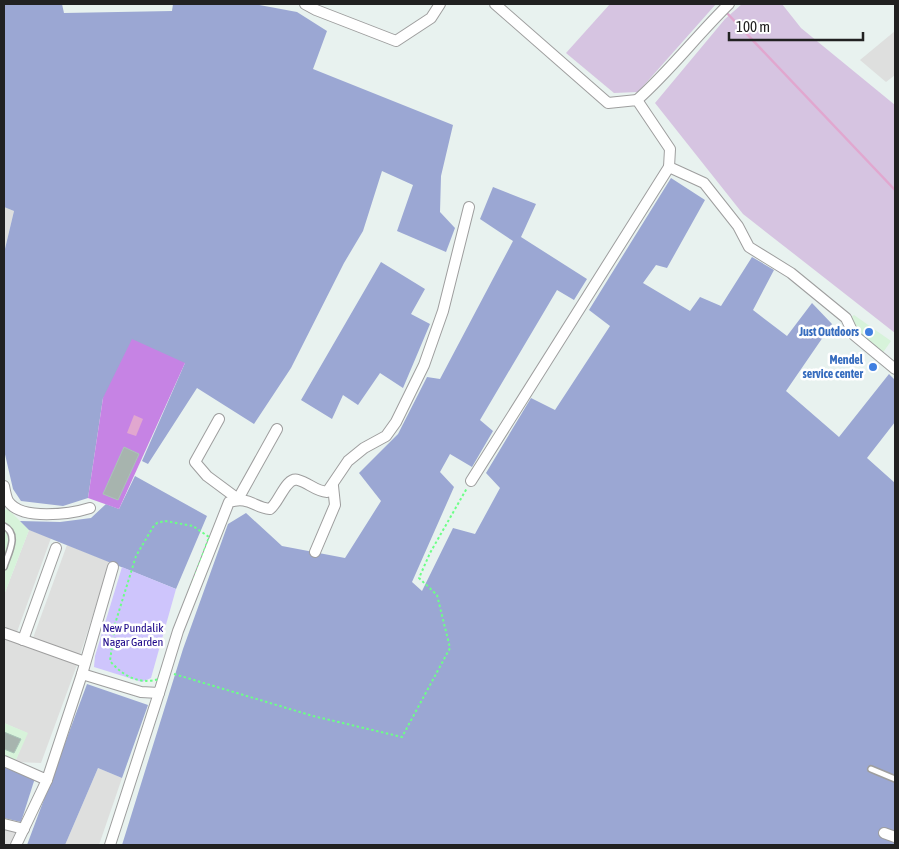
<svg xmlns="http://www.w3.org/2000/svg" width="899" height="849" font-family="'Asap Condensed',sans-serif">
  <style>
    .residential { fill: #dedfde }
    .commercial { fill: #d7f3da }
    .forest { fill: #9ba7d3 }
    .wetland { fill: #d6c4e1 }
    .park { fill: #cec5fc }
    .pitch { fill: #c683e4 }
    .water { fill: #e1a7cf }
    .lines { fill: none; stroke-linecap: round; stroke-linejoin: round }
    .stream { stroke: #e1a7cf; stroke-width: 2.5 }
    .building { fill: #a7b4ae; stroke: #a9c5b8 }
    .service-casing { stroke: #9e9e9e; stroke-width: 8 }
    .minor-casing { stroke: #9e9e9e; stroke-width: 12 }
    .path { stroke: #6cff87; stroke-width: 2; stroke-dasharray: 2.5 2.5; stroke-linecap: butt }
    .service { stroke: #fff; stroke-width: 5 }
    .minor { stroke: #fff; stroke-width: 10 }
    .shop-dot { fill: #3f7fe0; stroke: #fff; stroke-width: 2 }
    .labels { text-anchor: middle; stroke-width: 5; stroke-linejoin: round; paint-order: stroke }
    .shop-label { font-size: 12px; font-weight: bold; fill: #366cbe; stroke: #fff; text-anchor: end }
    .park-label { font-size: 12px; fill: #1c0689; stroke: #fff }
  </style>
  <rect width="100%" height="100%" fill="#e8f2ef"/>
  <g class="residential">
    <polygon points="895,31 895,75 886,82 860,60"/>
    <polygon points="4,207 14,211 4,253"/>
    <polygon points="29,530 51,538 17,632 4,627 4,595"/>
    <polygon points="67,545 110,562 80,655 33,638"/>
    <polygon points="4,639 77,665 41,763 15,762 27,733 4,723"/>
    <polygon points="98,768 122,778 99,845 65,845"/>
    <polygon points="4,828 16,831 10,845 4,845"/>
  </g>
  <g class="commercial">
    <polygon points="854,315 891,341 882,354 860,335 849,319"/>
    <polygon points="8,509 29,530 4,595 4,510"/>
    <polygon points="4,723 28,733 15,762 4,758"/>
  </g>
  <g class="forest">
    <polygon points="4,4 62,4 64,13 172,11 173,4 254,4 297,12 327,31 313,69 453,125 441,176 440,212 455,228 446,252 397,231 413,185 382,171 363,231 344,263 291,368 254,424 197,388 148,464 142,461 185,363 103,398 88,498 63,506 21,501 13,489 4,450 4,253 14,211 4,207"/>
    <polygon points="671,178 705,200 667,268 656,265 643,283 690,311 700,297 721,306 752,257 774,270 753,310 787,336 812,303 832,324 786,391 839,437 889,374 895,380 895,422 867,458 895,483 895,845 122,845 183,649 228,524 246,513 282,546 345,558 381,501 359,473 398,434 427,377 440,379 513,241 480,219 493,187 536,204 521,237 587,279 574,300 557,290 480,420 493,431 472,467 450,454 440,472 454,487 412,582 422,591 453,528 475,534 500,488 486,473 531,398 555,410 610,326 589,310"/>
    <polygon points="381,262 425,289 411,314 430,324 403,388 380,373 358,405 343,395 332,419 301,400"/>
    <polygon points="135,476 207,516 176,589 29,530 20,521 60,522 91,518 106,504 119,509"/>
    <polygon points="87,684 148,705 122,778 98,768 65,845 27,845"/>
    <polygon points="4,766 35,778 21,822 4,818"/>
  </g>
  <g class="wetland">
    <polygon points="610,4 716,4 638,92 614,93 566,53"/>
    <polygon points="742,4 782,4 801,28 895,105 895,333 743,214 655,103 725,19"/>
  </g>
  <polygon class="park" points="122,567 176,589 151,678 142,682 94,667 95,656"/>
  <polygon class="pitch" points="132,339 185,363 119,509 88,498 103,398"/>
  <polygon class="water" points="134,415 143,419 136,436 127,433"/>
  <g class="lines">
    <polyline class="stream" points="725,11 895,190"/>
  </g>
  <g class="building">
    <polygon points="124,447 139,454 118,500 103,494"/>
    <polygon points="4,732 21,739 14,753 4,749"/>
  </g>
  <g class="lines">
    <g class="service-casing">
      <g id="service">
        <path d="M4,526C20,534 8,554 4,567"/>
        <polyline points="871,769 895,779"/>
      </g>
    </g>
    <g class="minor-casing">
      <g id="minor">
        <polyline points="305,4 316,10 396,41 431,18 440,4"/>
        <polyline points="495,4 608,103 637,100 670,149 669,167 704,183 738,226 749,247 791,273 846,318 854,335 895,369"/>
        <path d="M637,100C670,71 697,35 729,4"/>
        <polyline points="219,419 195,462 207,476 238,499 277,429"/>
        <polyline points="471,481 669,167"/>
        <path d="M4,486C5,491 6,497 8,501C21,521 71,514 90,508"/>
        <polyline points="315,552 335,505 333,486"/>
        <polyline points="4,633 85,662"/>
        <polyline points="23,640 56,548"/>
        <polyline points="82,674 113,567"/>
        <path d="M4,761L47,780L82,674L141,692L159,693L178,631L229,502C249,496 253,507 270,509C279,503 286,476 298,480C309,483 315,491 327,492L348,461L364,448L386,436L396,422L424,365L443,311L469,207"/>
        <polyline points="4,824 24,829"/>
        <polyline points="884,833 895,837"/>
        <polyline points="16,845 47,780"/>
        <polyline points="110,845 159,693"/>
      </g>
    </g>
    <g class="path">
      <path d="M165,521L193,526L209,537L159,679C139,685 123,676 110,661L115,624L136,556L153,527L157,523Z"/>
      <polyline points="174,674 313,716 402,737 450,648 437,595 419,578 430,553 467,488"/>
    </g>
    <use href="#service" class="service"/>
    <use href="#minor" class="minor"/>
  </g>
  <g class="shop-dot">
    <circle cx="869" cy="332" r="5"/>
    <circle cx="873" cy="367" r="5"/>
  </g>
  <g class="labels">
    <g class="shop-label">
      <text x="859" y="336">Just Outdoors</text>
      <text x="863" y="364">Mendel<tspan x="863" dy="14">service center</tspan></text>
    </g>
    <g class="park-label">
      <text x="133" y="632">New Pundalik<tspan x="133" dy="14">Nagar Garden</tspan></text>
    </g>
  </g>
  <rect width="899" height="849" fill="none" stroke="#212121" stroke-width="10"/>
  <path d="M729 32v8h134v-8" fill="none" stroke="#212121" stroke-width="2.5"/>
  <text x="736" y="32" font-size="15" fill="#212121" stroke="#ffffff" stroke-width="4" paint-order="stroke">100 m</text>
</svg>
